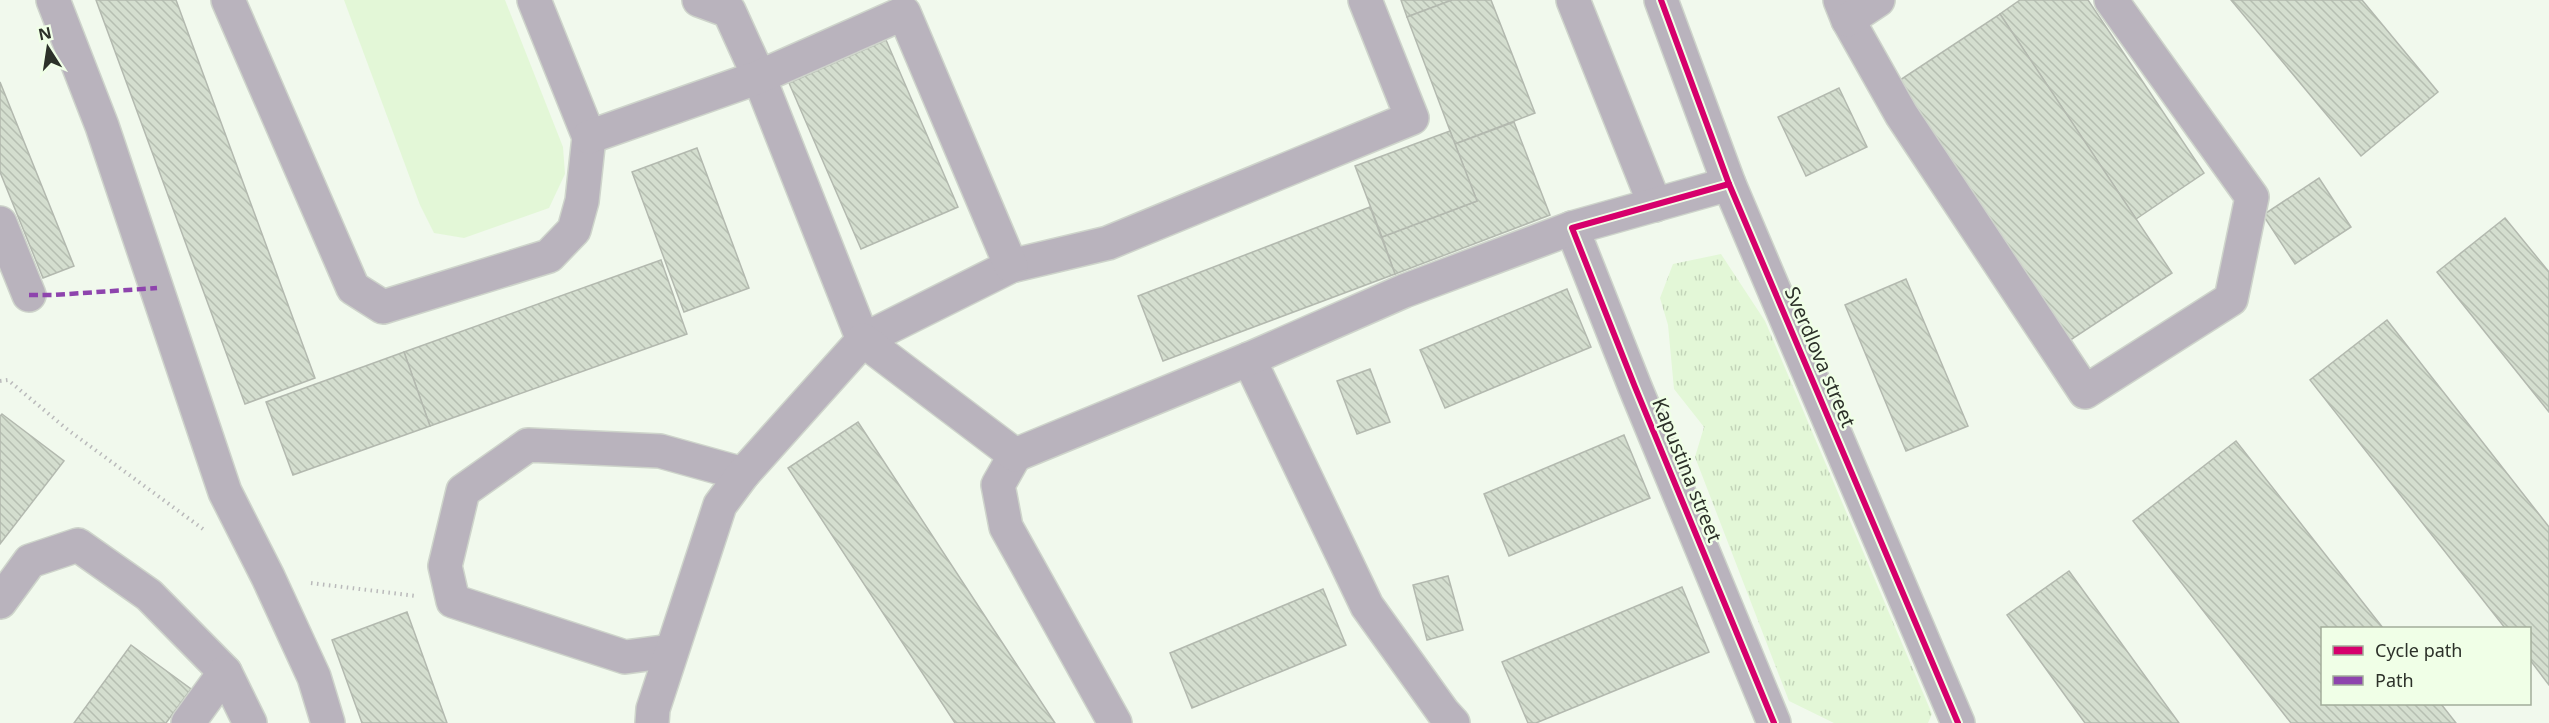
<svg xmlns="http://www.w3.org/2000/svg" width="2549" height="723" font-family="'Noto Sans',sans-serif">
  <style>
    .grass { fill: url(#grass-tufts) }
    .pitch { fill: #e3f7d7 }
    .building { fill: url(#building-back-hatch); stroke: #b3b9af; stroke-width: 1.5 }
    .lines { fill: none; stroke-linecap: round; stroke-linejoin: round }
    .minor-casing { stroke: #ced4cb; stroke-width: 36 }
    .path { stroke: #bababb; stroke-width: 4; stroke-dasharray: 1.5 4.5; stroke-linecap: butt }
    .minor { stroke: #b9b3bd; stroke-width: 33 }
    .quiet { stroke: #8e44ad; stroke-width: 4.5; stroke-dasharray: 9 4.5; stroke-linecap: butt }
    .cycleway-casing { stroke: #f0ffe7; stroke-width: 10 }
    .cycleway { stroke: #d6006c; stroke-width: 6 }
    .labels { text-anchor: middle; stroke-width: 5; stroke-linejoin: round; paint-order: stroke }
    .street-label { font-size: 20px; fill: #2c3129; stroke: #f0ffe7 }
  </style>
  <defs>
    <pattern id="grass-tufts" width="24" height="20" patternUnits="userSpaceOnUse" patternTransform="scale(1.5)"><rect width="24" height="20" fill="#e3f7d7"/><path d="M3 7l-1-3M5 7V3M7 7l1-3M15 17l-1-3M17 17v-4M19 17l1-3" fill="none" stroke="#c3d4b9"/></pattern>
    <pattern id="building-back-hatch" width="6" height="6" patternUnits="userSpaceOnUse" patternTransform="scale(1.5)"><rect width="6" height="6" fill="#d4decf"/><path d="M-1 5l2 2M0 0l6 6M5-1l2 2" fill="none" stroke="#b6bfb2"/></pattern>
  </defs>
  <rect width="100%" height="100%" fill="#f1f9ed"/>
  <polygon class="grass" points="1721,254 1765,321 1932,714 1928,723 1834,723 1789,701 1695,457 1704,427 1674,389 1668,325 1660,298 1673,264"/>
  <polygon class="pitch" points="344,0 505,0 563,147 565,174 549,208 464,238 434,233 420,205"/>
  <g class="building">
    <polygon points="96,0 176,0 315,378 245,404"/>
    <polygon points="1401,0 1452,0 1407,17"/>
    <polygon points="1452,0 1491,0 1535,113 1455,144 1407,17"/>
    <polygon points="2020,0 2088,0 2204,173 2136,219 2000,14"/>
    <polygon points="2231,0 2362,0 2438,92 2361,156"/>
    <polygon points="2000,14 2172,273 2069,341 1897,82"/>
    <polygon points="886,40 958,207 861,249 789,83"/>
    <polygon points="0,82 74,266 43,278 0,172"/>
    <polygon points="1839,88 1867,147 1806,176 1778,117"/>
    <polygon points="1514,122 1550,215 1395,274 1382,237 1477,201 1455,144"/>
    <polygon points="1450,131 1477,201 1382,237 1355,166"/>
    <polygon points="697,148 749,288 684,312 632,172"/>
    <polygon points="2319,178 2351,227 2295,264 2263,215"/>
    <polygon points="1370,207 1395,274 1163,361 1138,296"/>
    <polygon points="2505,218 2549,272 2549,412 2437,272"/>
    <polygon points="661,260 687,334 430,426 404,352"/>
    <polygon points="1906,279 1968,426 1906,451 1845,305"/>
    <polygon points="1567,289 1591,347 1445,408 1420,350"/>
    <polygon points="2387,320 2549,527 2549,685 2530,660 2530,628 2505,628 2310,380"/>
    <polygon points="404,352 430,426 293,475 266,402"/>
    <polygon points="1370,369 1390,422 1357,434 1337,381"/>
    <polygon points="2,414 64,461 0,544 0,416"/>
    <polygon points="858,422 992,627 1055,723 955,723 788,468"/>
    <polygon points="1624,435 1650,498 1509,556 1484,494"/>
    <polygon points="2236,441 2383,628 2322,628 2322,704 2441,704 2456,723 2291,723 2133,521"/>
    <polygon points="2069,571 2179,723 2085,723 2007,615"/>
    <polygon points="1448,576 1463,630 1427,640 1413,585"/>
    <polygon points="1682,587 1709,652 1536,723 1528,723 1502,662"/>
    <polygon points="1323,589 1346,645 1192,708 1170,653"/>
    <polygon points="407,612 447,723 362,723 332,640"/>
    <polygon points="131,645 191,689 166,723 74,723"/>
  </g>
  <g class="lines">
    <g class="minor-casing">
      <g id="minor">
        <polyline points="53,0 102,126 225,492 268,577 314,677 328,723"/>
        <polyline points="228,0 353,288 383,307 549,256 574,230 582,201 589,137 534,0"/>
        <polyline points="699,0 729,11 759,77 863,340 1011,266 1108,243 1412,118 1365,0"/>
        <polyline points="1573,0 1655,205"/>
        <polyline points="1661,0 1729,184 1958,723"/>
        <polyline points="1840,0 1848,20 1901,114 2085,392 2231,299 2252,197 2111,0"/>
        <polyline points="1848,20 1878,0"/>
        <polyline points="589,137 759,77 904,13 1011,266"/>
        <polyline points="0,223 29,295"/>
        <polyline points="1572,228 1635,387 1774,723"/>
        <polyline points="1249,359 1367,606 1443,712 1453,723"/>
        <polyline points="1015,455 998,485 1006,527 1115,723"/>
        <polyline points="0,602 30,561 78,545 149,595 225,672"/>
        <polyline points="671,651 625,657 453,601 445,566 463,491 528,445 660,451 743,474"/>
        <polyline points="188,723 225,672 250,723"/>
        <polyline points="652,723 653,709 720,505 743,474 863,340 1015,455 1249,359 1404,291 1572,228 1729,184"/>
      </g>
    </g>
    <g class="path">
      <polyline points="0,381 8,380 68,430 203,529"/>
      <polyline points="311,583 416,596"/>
    </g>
    <use href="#minor" class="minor"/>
    <polyline class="quiet" points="29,295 54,295 157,288"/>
    <g class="cycleway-casing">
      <g id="cycleway">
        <polyline points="1661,0 1729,184 1958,723"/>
        <polyline points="1729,184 1572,228 1635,387 1774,723"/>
      </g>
    </g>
    <use href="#cycleway" class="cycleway"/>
  </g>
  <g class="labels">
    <g class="street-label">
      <text transform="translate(1820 357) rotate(67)" y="7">Sverdlova street</text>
      <text transform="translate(1687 470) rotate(68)" y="7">Kapustina street</text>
    </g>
  </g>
  <rect x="2321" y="627" width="210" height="78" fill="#f0ffe7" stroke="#a2ad9b" stroke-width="1.5"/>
  <rect x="2333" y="646" width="30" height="9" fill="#d6006c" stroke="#a2ad9b" stroke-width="1.5"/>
  <text x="2375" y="657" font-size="18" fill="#2c3129">Cycle path</text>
  <rect x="2333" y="676" width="30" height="9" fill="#8e44ad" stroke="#a2ad9b" stroke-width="1.5"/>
  <text x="2375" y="687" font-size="18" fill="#2c3129">Path</text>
  <g transform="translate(48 48) rotate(348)" stroke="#f0ffe7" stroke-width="4.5" paint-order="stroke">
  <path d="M0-4.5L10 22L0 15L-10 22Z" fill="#2c3129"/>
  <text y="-9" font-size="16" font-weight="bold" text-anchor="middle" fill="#2c3129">N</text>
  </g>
</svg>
